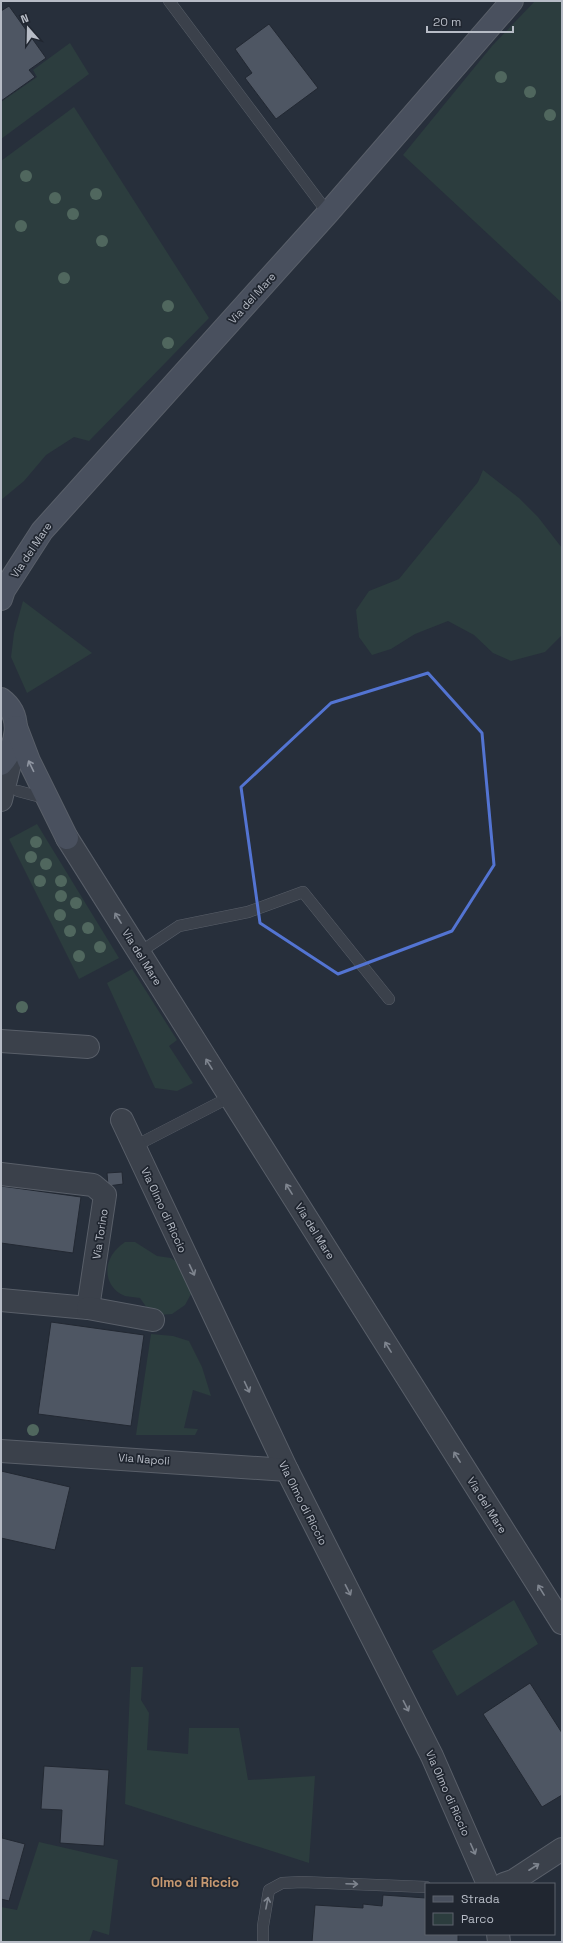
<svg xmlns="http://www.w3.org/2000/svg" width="563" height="1943" font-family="'Space Grotesk',sans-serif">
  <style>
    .green { fill: #2c3d3e }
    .building { fill: #4e5663; stroke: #222832 }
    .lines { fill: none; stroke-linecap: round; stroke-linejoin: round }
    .lane-casing { stroke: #595f69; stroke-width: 12 }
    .street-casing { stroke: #595f69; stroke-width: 24 }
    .secondary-casing { stroke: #595f69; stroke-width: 24 }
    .lane { stroke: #3b414b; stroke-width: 11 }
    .street { stroke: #3b414b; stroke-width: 22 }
    .secondary { stroke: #49505e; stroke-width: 22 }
    .tree { fill: #50675e }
    .oneway { stroke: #9096a2 }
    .oneway2 { stroke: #7f858f }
    .marked { fill: none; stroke: #5374d2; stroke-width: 3; stroke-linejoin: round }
    .labels { text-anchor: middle; stroke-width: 3.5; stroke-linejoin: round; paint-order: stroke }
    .street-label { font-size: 11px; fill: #b7bcc6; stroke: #202630 }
    .quarter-label { font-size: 13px; font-weight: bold; fill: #c79971; stroke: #202630 }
  </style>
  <rect width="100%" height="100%" fill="#272f3b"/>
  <g class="green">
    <polygon points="535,1 562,1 562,303 403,155 492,46"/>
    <polygon points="70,43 89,74 1,139 1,102 37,77 33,70"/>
    <polygon points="74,107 209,318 89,441 74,437 46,455 24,481 1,500 1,161"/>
    <polygon points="483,470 519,498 538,517 562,548 562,635 545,652 511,661 493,653 474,635 448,621 415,634 391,649 372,655 359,637 356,610 369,591 399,579 478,482"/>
    <polygon points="23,601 92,653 27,693 11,657 14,633"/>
    <polygon points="37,824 119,958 79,979 9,839"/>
    <polygon points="132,969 177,1040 169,1046 193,1083 177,1091 155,1088 107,983"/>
    <path d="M125,1242H135L157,1256L171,1258L181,1265L190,1284L191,1294L185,1305L172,1314L159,1315L147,1308L140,1298C135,1297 129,1297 125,1296C107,1289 103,1269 112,1255C115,1250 121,1245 125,1242Z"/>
    <polygon points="151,1334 173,1336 189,1341 202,1367 211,1396 193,1390 184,1428 198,1429 195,1435 136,1435"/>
    <polygon points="514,1600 538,1644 457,1696 432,1651"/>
    <polygon points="131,1667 143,1667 141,1700 149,1713 147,1750 188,1754 189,1728 239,1728 248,1780 315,1776 309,1863 125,1804"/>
    <polygon points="39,1842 118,1860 109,1935 93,1930 89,1942 1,1942 1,1907 17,1910"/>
  </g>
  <g class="building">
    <polygon points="9,6 46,58 29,70 35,77 1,101 1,11"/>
    <polygon points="269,24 318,88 276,119 245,78 252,73 235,49"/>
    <polygon points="122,1172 123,1184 108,1186 107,1173"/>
    <polygon points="1,1186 81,1197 73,1253 1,1243"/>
    <polygon points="51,1322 144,1335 131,1426 38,1414"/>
    <polygon points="1,1471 70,1487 55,1550 1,1538"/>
    <polygon points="530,1683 562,1733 562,1795 542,1807 483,1714"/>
    <polygon points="44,1766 109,1770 104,1846 60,1843 62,1810 41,1809"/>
    <polygon points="1,1834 3,1834 2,1838 25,1844 9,1901 1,1899"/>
    <polygon points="383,1895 426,1898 426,1934 458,1934 458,1942 312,1942 315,1905 363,1908 363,1904 382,1906"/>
  </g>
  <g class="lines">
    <g class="lane-casing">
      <g id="lane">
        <polyline points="169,1 328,213"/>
        <polyline points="18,791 37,796 46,795"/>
        <polyline points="140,952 179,926 248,912 303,892 389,999"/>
        <polyline points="135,1146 230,1097"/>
        <polyline points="263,1942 263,1926 269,1890 282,1883 302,1882 426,1887"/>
      </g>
    </g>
    <g class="street-casing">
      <g id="street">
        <polyline points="1,800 15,743"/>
        <polyline points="67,838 562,1623"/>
        <polyline points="1,1041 88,1047"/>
        <polyline points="122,1120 287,1470 432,1756 488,1884"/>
        <polyline points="1,1174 93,1185 105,1195 88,1308 1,1300"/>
        <polyline points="88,1308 153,1320"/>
        <polyline points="1,1451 287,1470"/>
        <polyline points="504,1884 513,1881 562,1849"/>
        <polyline points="498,1934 499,1942"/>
      </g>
    </g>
    <g class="secondary-casing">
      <g id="secondary">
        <polyline points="1,599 4,590 42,531 328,213 512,1"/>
        <path d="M1,699C24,716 17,746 1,764"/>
        <polyline points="16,727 29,761 67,838"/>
      </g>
    </g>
    <use href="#lane" class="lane"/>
    <use href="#street" class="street"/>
    <use href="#secondary" class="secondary"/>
  </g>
  <g class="tree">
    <circle cx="501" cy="77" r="6"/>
    <circle cx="530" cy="92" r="6"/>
    <circle cx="550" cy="115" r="6"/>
    <circle cx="26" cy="176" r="6"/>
    <circle cx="96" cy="194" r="6"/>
    <circle cx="55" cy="198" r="6"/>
    <circle cx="73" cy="214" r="6"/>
    <circle cx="21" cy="226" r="6"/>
    <circle cx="102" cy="241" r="6"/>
    <circle cx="64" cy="278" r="6"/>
    <circle cx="168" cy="306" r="6"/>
    <circle cx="168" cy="343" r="6"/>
    <circle cx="36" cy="842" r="6"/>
    <circle cx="31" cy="857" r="6"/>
    <circle cx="46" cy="864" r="6"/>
    <circle cx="40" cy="881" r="6"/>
    <circle cx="61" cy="881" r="6"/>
    <circle cx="61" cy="896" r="6"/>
    <circle cx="76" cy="903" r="6"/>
    <circle cx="60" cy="915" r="6"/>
    <circle cx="88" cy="928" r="6"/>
    <circle cx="70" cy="931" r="6"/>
    <circle cx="100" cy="947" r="6"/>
    <circle cx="79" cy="956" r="6"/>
    <circle cx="22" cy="1007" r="6"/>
    <circle cx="33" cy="1430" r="6"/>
  </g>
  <defs><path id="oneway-shaft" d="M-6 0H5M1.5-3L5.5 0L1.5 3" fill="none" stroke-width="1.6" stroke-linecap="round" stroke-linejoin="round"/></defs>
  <use class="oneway" href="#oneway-shaft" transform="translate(31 766) rotate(-116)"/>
  <g class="oneway2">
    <use href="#oneway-shaft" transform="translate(118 918) rotate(-122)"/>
    <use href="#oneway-shaft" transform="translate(209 1064) rotate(-122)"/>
    <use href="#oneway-shaft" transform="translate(289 1189) rotate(-122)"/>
    <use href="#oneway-shaft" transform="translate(192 1270) rotate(65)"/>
    <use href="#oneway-shaft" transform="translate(388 1347) rotate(-122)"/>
    <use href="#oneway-shaft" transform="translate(247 1387) rotate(65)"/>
    <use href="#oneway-shaft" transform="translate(457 1457) rotate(-122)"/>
    <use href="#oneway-shaft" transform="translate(348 1590) rotate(63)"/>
    <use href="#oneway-shaft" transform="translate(541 1590) rotate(-122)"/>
    <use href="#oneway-shaft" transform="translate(406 1706) rotate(63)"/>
    <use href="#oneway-shaft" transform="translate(473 1849) rotate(66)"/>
    <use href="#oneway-shaft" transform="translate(534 1867) rotate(-33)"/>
    <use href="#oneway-shaft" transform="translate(352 1884) rotate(2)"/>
    <use href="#oneway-shaft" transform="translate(267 1903) rotate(-79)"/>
  </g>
  <path class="marked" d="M428,673L482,733L494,865L452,931L338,974L260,923L241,787L331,703Z"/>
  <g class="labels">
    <g class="street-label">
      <text transform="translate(252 298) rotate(-48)" y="4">Via del Mare</text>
      <text transform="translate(31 550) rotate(-56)" y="4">Via del Mare</text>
      <text transform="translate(142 957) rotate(58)" y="4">Via del Mare</text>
      <text transform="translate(164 1210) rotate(65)" y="4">Via Olmo di Riccio</text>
      <text transform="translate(315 1231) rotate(58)" y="4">Via del Mare</text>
      <text transform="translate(100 1234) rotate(-81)" y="4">Via Torino</text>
      <text transform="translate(144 1459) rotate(4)" y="4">Via Napoli</text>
      <text transform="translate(303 1503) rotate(63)" y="4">Via Olmo di Riccio</text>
      <text transform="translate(487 1505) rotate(58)" y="4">Via del Mare</text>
      <text transform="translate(448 1793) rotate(66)" y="4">Via Olmo di Riccio</text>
    </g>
    <g class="quarter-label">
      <text x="195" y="1887">Olmo di Riccio</text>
    </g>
  </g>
  <rect width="563" height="1943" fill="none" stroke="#b7bcc6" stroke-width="4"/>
  <rect x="425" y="1883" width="130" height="52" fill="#202630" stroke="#5c626c"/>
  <rect x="433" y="1896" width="20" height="6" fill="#49505e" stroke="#5c626c"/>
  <text x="461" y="1903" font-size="12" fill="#b7bcc6">Strada</text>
  <rect x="433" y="1913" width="20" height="12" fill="#2c3d3e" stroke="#5c626c"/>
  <text x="461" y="1923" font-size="12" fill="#b7bcc6">Parco</text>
  <g transform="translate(28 28) rotate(340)" stroke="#202630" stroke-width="3" paint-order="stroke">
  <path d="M0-3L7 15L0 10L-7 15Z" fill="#b7bcc6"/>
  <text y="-6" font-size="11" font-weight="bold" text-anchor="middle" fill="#b7bcc6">N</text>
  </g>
  <path d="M427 26v6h86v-6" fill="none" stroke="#b7bcc6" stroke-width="2"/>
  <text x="433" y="26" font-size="12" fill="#b7bcc6" stroke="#202630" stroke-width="3" paint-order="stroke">20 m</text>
</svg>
